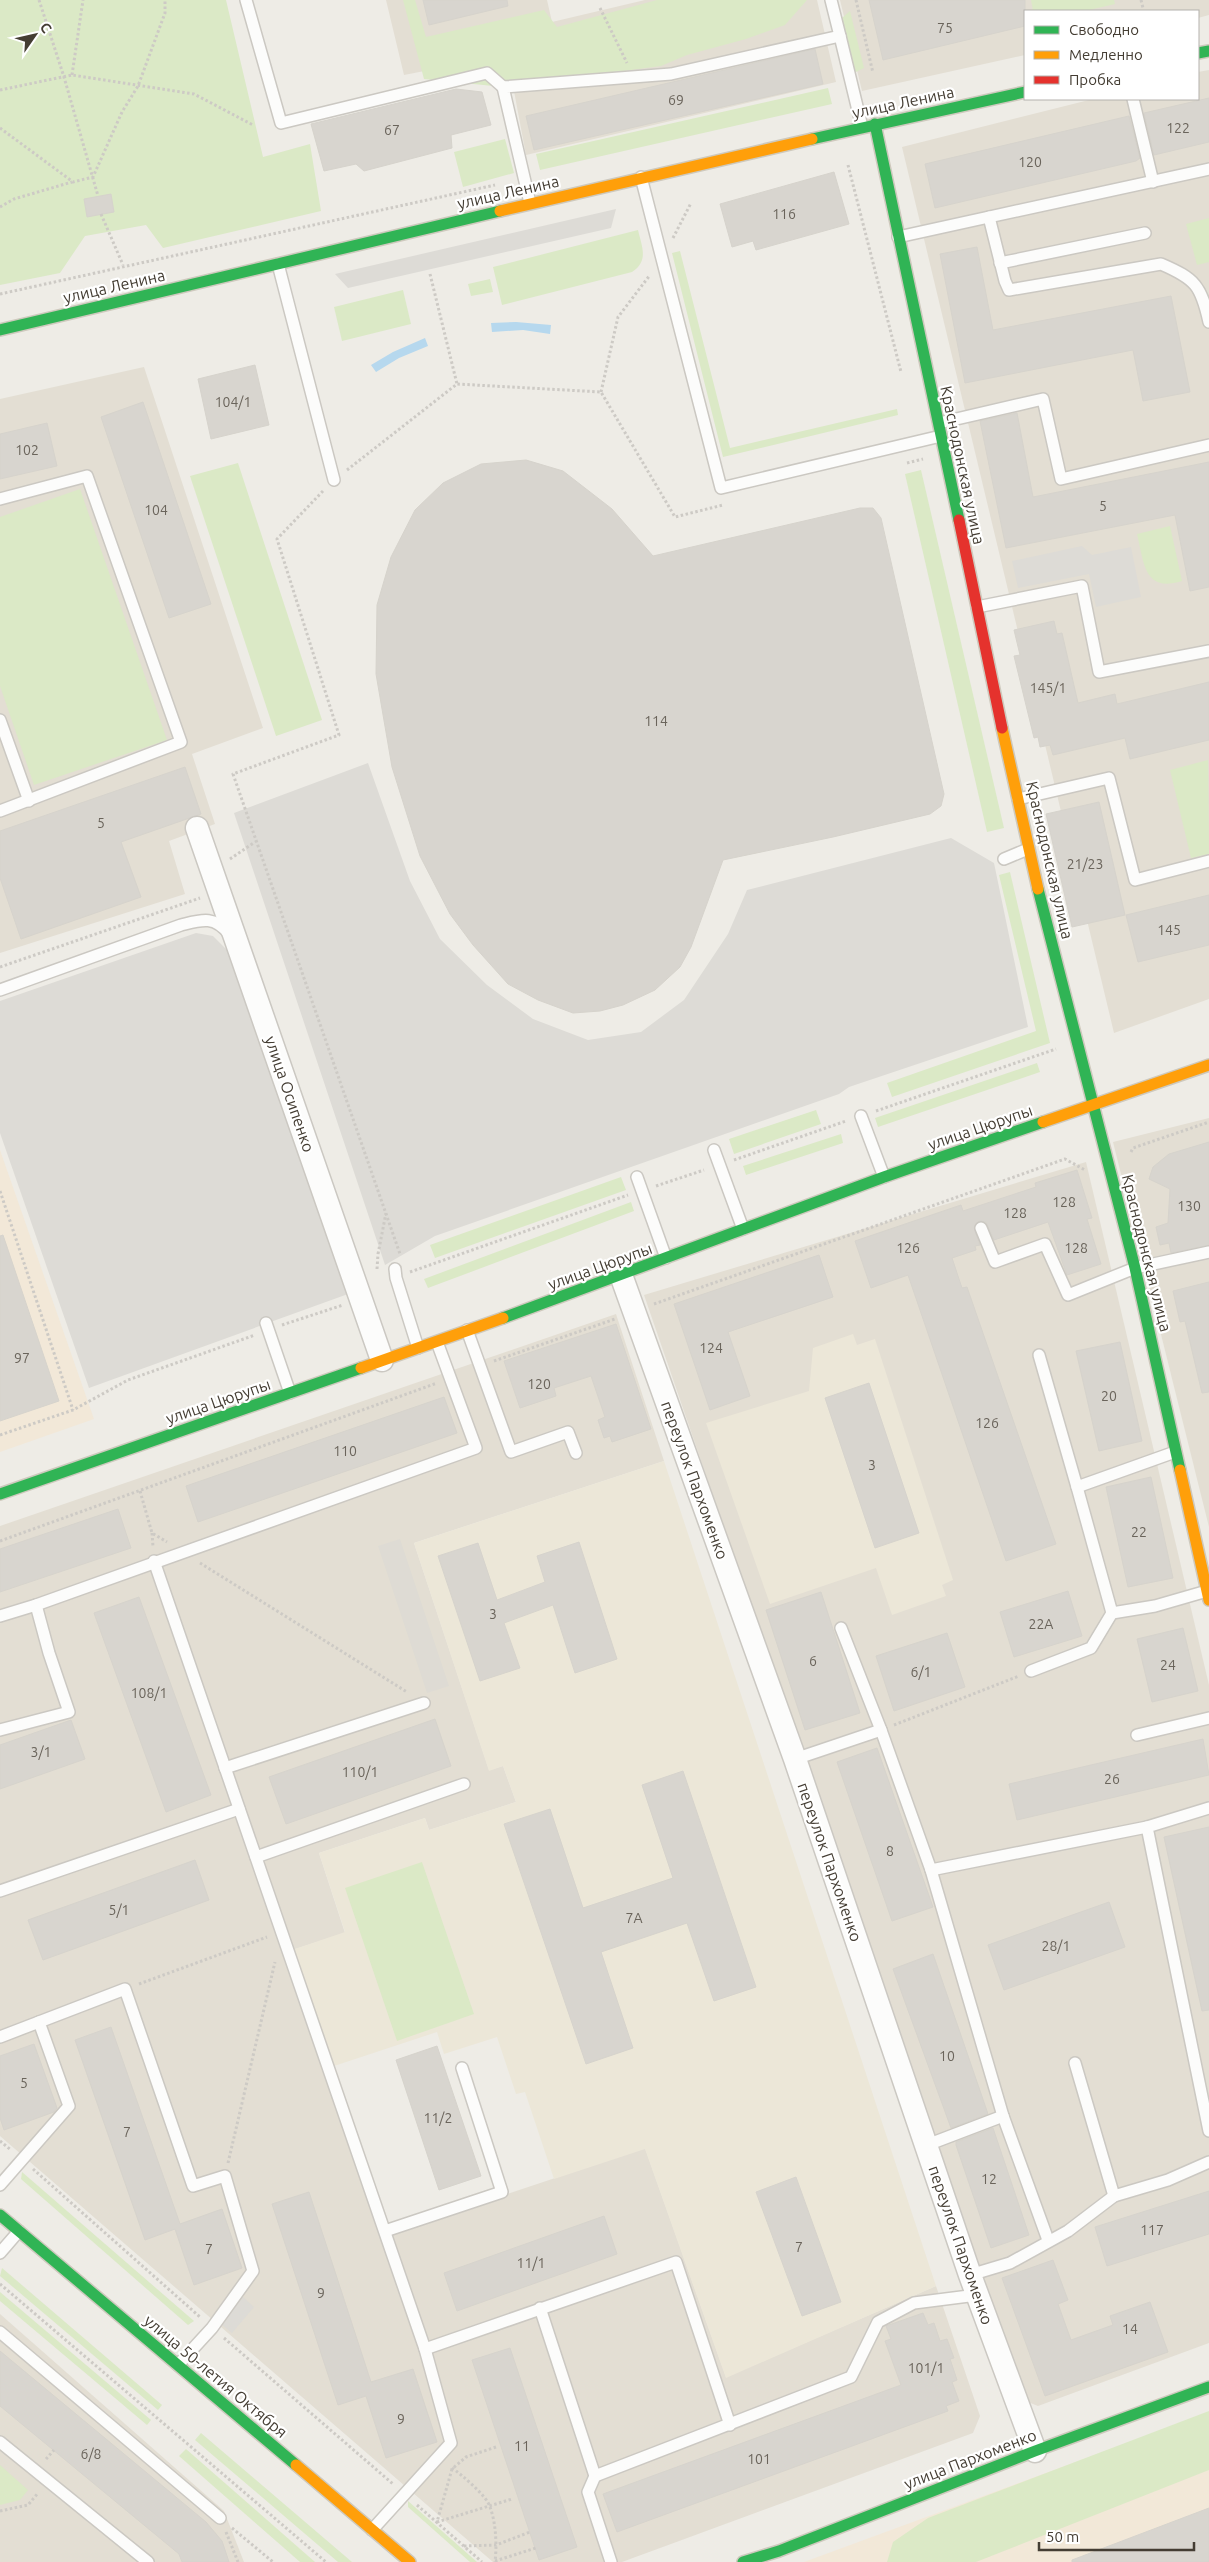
<svg xmlns="http://www.w3.org/2000/svg" width="1209" height="2562" font-family="Ubuntu,sans-serif">
  <style>
    .residential { fill: #e3ded3 }
    .commercial { fill: #f2e8d8 }
    .industrial { fill: #dedbd4 }
    .education { fill: #ece7d8 }
    .green { fill: #dbe9c6 }
    .parking { fill: #dddbd6 }
    .water { fill: #b6d8ee }
    .building { fill: #d8d5cf; stroke: #d6d3cc }
    .lines { fill: none; stroke-linecap: round; stroke-linejoin: round }
    .lane-casing { stroke: #cbc8c2; stroke-width: 14 }
    .street-casing { stroke: #cbc8c2; stroke-width: 25 }
    .fast-casing { stroke: #cec9bd; stroke-width: 14 }
    .slow-casing { stroke: #cec9bd; stroke-width: 14 }
    .jam-casing { stroke: #cec9bd; stroke-width: 14 }
    .path { stroke: #cdcac5; stroke-width: 3; stroke-dasharray: 2.5 2.5; stroke-linecap: butt }
    .lane { stroke: #fcfcfb; stroke-width: 11 }
    .street { stroke: #fcfcfb; stroke-width: 22 }
    .fast { stroke: #30b455; stroke-width: 11 }
    .slow { stroke: #ff9f0a; stroke-width: 11 }
    .jam { stroke: #e5322d; stroke-width: 11 }
    .labels { text-anchor: middle; stroke-width: 4.5; stroke-linejoin: round; paint-order: stroke }
    .number-label { font-size: 14px; fill: #6a645b }
    .street-label { font-size: 16px; fill: #443d33; stroke: #fff }
  </style>
  <rect width="100%" height="100%" fill="#eeece6"/>
  <g class="residential">
    <polygon points="386,0 547,0 552,22 645,0 817,0 836,82 526,155 511,75 496,57 404,75"/>
    <polygon points="840,0 1209,0 1209,15 1198,18 1198,11 1025,11 1025,55 862,91"/>
    <polygon points="1209,70 1209,999 1114,1033 902,147 1093,99 1198,99 1198,72"/>
    <polygon points="144,367 263,728 192,754 215,824 169,841 185,894 0,953 0,399"/>
    <polygon points="1209,1118 1209,1527 1113,1142"/>
    <polygon points="1086,1162 1209,1685 1209,2343 1038,2406 1028,2402 1022,2393 644,1295"/>
    <polygon points="616,1314 664,1461 414,1543 489,1770 503,1766 516,1802 429,1830 425,1818 319,1853 345,1933 292,1950 385,2235 645,2148 726,2377 936,2286 980,2416 973,2433 622,2562 493,2562 0,2136 0,1526"/>
    <polygon points="0,2314 224,2511 244,2562 0,2562"/>
  </g>
  <g class="commercial">
    <polygon points="0,1150 94,1419 0,1452"/>
    <polygon points="1209,2413 1209,2562 804,2562"/>
  </g>
  <polygon class="industrial" points="400,1539 449,1686 427,1693 378,1546"/>
  <g class="education">
    <polygon points="853,1334 857,1345 875,1339 953,1580 942,1585 946,1596 892,1615 876,1568 770,1604 706,1423 809,1391 813,1348"/>
    <polygon points="664,1461 936,2286 726,2378 645,2149 554,2179 525,2092 516,2094 497,2037 444,2054 437,2032 331,2067 292,1950 345,1932 319,1853 425,1818 429,1830 516,1802 503,1766 489,1771 414,1543"/>
  </g>
  <g class="green">
    <polygon points="0,0 226,0 263,157 310,144 321,211 163,248 146,225 85,236 60,273 0,285"/>
    <polygon points="403,0 415,0 426,37 544,10 557,27 657,0 807,0 785,25 746,39 687,55 661,66 503,87 424,79"/>
    <polygon points="1031,0 1114,0 1115,4 1085,11 1033,11"/>
    <polygon points="850,11 864,68 854,73 842,18"/>
    <polygon points="828,88 832,104 540,170 536,154"/>
    <polygon points="505,139 514,173 463,187 454,152"/>
    <polygon points="1209,218 1209,262 1197,265 1186,224"/>
    <path d="M638,230C642,247 649,261 632,272L502,305L493,267Z"/>
    <polygon points="680,251 730,448 897,409 898,415 723,457 672,253"/>
    <polygon points="490,279 493,292 471,296 468,284"/>
    <polygon points="403,290 411,324 342,341 334,307"/>
    <polygon points="238,463 322,720 276,736 190,476"/>
    <polygon points="921,470 1004,828 987,832 905,474"/>
    <polygon points="80,489 167,740 34,785 0,686 0,517"/>
    <path d="M1170,526L1182,581C1144,593 1144,563 1137,534Z"/>
    <polygon points="1208,760 1209,854 1191,858 1170,770"/>
    <polygon points="1010,872 1050,1043 892,1097 887,1083 1036,1031 999,875"/>
    <polygon points="1037,1063 1040,1072 878,1127 875,1118"/>
    <polygon points="816,1110 821,1124 734,1154 729,1139"/>
    <polygon points="841,1134 843,1143 746,1175 743,1166"/>
    <polygon points="621,1177 626,1190 435,1258 430,1245"/>
    <polygon points="631,1202 634,1211 428,1288 424,1279"/>
    <polygon points="422,1862 474,2014 397,2041 345,1888"/>
    <polygon points="22,2172 194,2321 188,2325 21,2179"/>
    <polygon points="2,2268 162,2405 158,2410 0,2276"/>
    <polygon points="0,2292 151,2420 147,2425 0,2301"/>
    <polygon points="1209,2411 1209,2470 976,2562 887,2562 893,2542 928,2518"/>
    <polygon points="201,2433 352,2562 338,2562 195,2440"/>
    <polygon points="186,2449 315,2562 300,2562 179,2456"/>
    <polygon points="0,2465 28,2490 20,2500 0,2505"/>
    <polygon points="408,2501 477,2562 470,2562 408,2507"/>
  </g>
  <g class="parking">
    <polygon points="616,209 611,228 348,288 335,274"/>
    <polygon points="1082,546 1092,555 1131,547 1141,597 1096,607 1089,574 1018,588 1012,561"/>
    <polygon points="368,763 410,881 440,939 487,985 533,1019 588,1040 641,1032 684,1000 728,934 747,890 951,838 994,863 1028,1027 849,1087 839,1094 435,1236 385,1265 234,813"/>
    <polygon points="196,933 213,936 227,950 348,1294 89,1388 0,1133 0,1001"/>
    <polygon points="243,2297 254,2307 232,2333 220,2323"/>
  </g>
  <g class="water">
    <polygon points="516,322 551,325 550,334 523,330 492,332 491,323"/>
    <polygon points="425,338 428,346 399,358 376,372 371,365 393,352"/>
  </g>
  <g class="building">
    <polygon points="423,0 507,0 508,6 429,25"/>
    <polygon points="869,0 1025,0 1025,26 883,60"/>
    <polygon points="815,49 823,84 534,150 526,116"/>
    <polygon points="456,89 482,92 491,125 451,135 452,148 364,171 356,164 324,171 311,124"/>
    <polygon points="1209,98 1209,142 1154,155 1144,113"/>
    <polygon points="1129,116 1140,158 1136,161 935,208 925,164"/>
    <polygon points="834,172 849,224 756,250 753,241 732,247 720,204"/>
    <polygon points="111,194 114,212 87,217 84,199"/>
    <polygon points="977,247 993,330 1171,296 1190,392 1143,401 1133,350 965,383 940,254"/>
    <polygon points="255,365 269,425 211,439 198,379"/>
    <polygon points="143,402 211,604 169,618 101,417"/>
    <polygon points="1017,413 1033,497 1209,462 1209,587 1190,591 1175,515 1006,548 980,421"/>
    <polygon points="47,423 57,466 0,479 0,434"/>
    <polygon points="526,460 563,471 612,509 653,556 860,508 873,508 881,518 944,794 941,806 930,814 833,837 723,860 691,947 680,967 655,990 623,1005 600,1011 573,1013 538,1000 508,984 473,945 450,914 420,856 392,767 376,674 377,605 391,557 415,510 443,483 481,464"/>
    <polygon points="1054,621 1057,634 1062,633 1078,703 1115,694 1117,704 1209,682 1209,740 1130,759 1125,738 1053,755 1050,745 1040,747 1038,737 1034,738 1014,656 1020,655 1014,630"/>
    <polygon points="185,767 201,814 121,842 141,897 21,939 0,878 0,831"/>
    <polygon points="1099,802 1125,915 1072,927 1046,814"/>
    <polygon points="1209,895 1209,945 1138,962 1126,915"/>
    <polygon points="1209,1142 1209,1245 1171,1253 1169,1243 1160,1245 1156,1227 1168,1223 1170,1189 1149,1179 1153,1167 1169,1154"/>
    <polygon points="1077,1170 1092,1218 1087,1219 1101,1264 1067,1275 1048,1222 994,1240 986,1222 979,1221 974,1228 980,1245 975,1246 976,1250 952,1258 962,1288 967,1287 1056,1544 1006,1561 908,1275 871,1288 855,1241 961,1205 963,1211 1036,1187 1035,1183"/>
    <polygon points="3,1235 59,1401 0,1421 0,1236"/>
    <polygon points="819,1255 833,1297 728,1332 750,1396 710,1410 674,1304"/>
    <polygon points="1209,1282 1209,1392 1202,1393 1185,1321 1180,1322 1173,1291"/>
    <polygon points="616,1324 651,1429 612,1442 610,1436 604,1438 598,1420 605,1417 591,1376 554,1388 556,1396 520,1408 504,1361"/>
    <polygon points="1120,1342 1142,1441 1099,1451 1076,1351"/>
    <polygon points="869,1383 919,1533 875,1548 825,1398"/>
    <polygon points="444,1397 457,1433 198,1522 186,1486"/>
    <polygon points="1151,1477 1173,1578 1128,1587 1106,1487"/>
    <polygon points="118,1509 131,1548 0,1592 0,1549"/>
    <polygon points="579,1542 617,1659 575,1673 553,1605 504,1623 520,1668 480,1681 438,1556 478,1543 497,1600 545,1582 537,1556"/>
    <polygon points="1068,1591 1082,1636 1014,1657 1000,1612"/>
    <polygon points="821,1592 860,1713 805,1730 766,1610"/>
    <polygon points="139,1597 211,1795 166,1812 94,1613"/>
    <polygon points="1183,1628 1198,1691 1152,1702 1137,1639"/>
    <polygon points="947,1633 965,1687 894,1711 876,1656"/>
    <polygon points="435,1719 451,1766 286,1824 269,1777"/>
    <polygon points="71,1720 85,1759 0,1789 0,1745"/>
    <polygon points="1203,1739 1209,1775 1017,1820 1009,1784"/>
    <polygon points="877,1748 933,1907 892,1921 837,1762"/>
    <polygon points="683,1771 756,1987 714,2001 687,1923 601,1952 633,2048 586,2064 504,1824 550,1809 583,1908 673,1878 642,1785"/>
    <polygon points="1209,1827 1209,2010 1202,2011 1164,1837"/>
    <polygon points="195,1860 209,1900 43,1960 28,1920"/>
    <polygon points="1109,1902 1125,1947 1004,1990 988,1945"/>
    <polygon points="933,1954 988,2114 951,2128 893,1969"/>
    <polygon points="111,2027 180,2224 222,2209 242,2268 194,2285 175,2229 145,2240 75,2040"/>
    <polygon points="34,2044 57,2108 54,2112 4,2130 0,2118 0,2056"/>
    <polygon points="437,2046 481,2176 439,2190 396,2060"/>
    <polygon points="993,2128 1029,2235 991,2248 956,2145 956,2142"/>
    <polygon points="796,2177 841,2302 802,2316 756,2192"/>
    <polygon points="1209,2191 1209,2234 1107,2266 1095,2227"/>
    <polygon points="309,2192 371,2382 413,2369 437,2442 386,2458 366,2396 338,2405 272,2204"/>
    <polygon points="604,2216 617,2254 457,2311 444,2273"/>
    <polygon points="1053,2260 1068,2300 1058,2304 1071,2340 1113,2325 1110,2316 1150,2302 1168,2352 1045,2396 1002,2278"/>
    <polygon points="923,2313 928,2325 934,2323 940,2341 947,2339 954,2358 950,2359 957,2380 952,2382 959,2401 946,2406 948,2411 617,2532 603,2494 901,2385 885,2341 891,2339 886,2326"/>
    <polygon points="510,2348 577,2547 539,2560 472,2360"/>
    <polygon points="0,2351 206,2522 222,2541 229,2562 182,2562 179,2554 0,2406"/>
    <polygon points="1209,2508 1209,2562 1072,2562 1072,2560"/>
  </g>
  <g class="lines">
    <g class="lane-casing">
      <g id="lane">
        <polyline points="246,0 281,123 487,73 503,87"/>
        <polyline points="840,36 862,127"/>
        <polyline points="1133,99 1153,182"/>
        <polyline points="641,177 721,488 941,436"/>
        <polyline points="530,203 503,87 671,74 840,36 831,0"/>
        <polyline points="989,217 1209,169"/>
        <path d="M898,237L989,217L1005,281L1009,290L1161,264C1196,279 1201,286 1209,322"/>
        <polyline points="1000,263 1145,233"/>
        <polyline points="278,264 334,480"/>
        <polyline points="939,423 1043,399 1061,479 1209,445"/>
        <polyline points="0,499 87,476 181,742 0,811"/>
        <polyline points="977,607 1082,586 1099,672 1209,651"/>
        <polyline points="0,720 29,801"/>
        <polyline points="1018,799 1109,778 1135,880 1209,861"/>
        <polyline points="1004,859 1028,849"/>
        <path d="M0,990L181,925C201,920 214,915 229,934"/>
        <polyline points="861,1116 884,1177"/>
        <polyline points="714,1150 743,1229"/>
        <polyline points="637,1177 666,1258"/>
        <polyline points="981,1228 995,1262 1045,1244 1068,1295 1135,1268 1209,1252"/>
        <polyline points="395,1269 396,1278 418,1348"/>
        <polyline points="266,1323 290,1393"/>
        <polyline points="467,1330 511,1452 568,1432 576,1453"/>
        <polyline points="1039,1355 1077,1487 1175,1452"/>
        <polyline points="154,1561 425,2349 451,2443 372,2530"/>
        <polyline points="1112,1613 1155,1606 1207,1591"/>
        <polyline points="0,1616 36,1605 476,1448 437,1342"/>
        <polyline points="841,1628 881,1730 931,1870 1003,2116 1048,2240"/>
        <polyline points="1031,1671 1091,1648 1112,1613 1077,1487"/>
        <polyline points="0,1730 69,1712 49,1653 36,1605"/>
        <polyline points="1137,1735 1209,1718"/>
        <polyline points="795,1759 881,1730"/>
        <polyline points="225,1768 424,1703"/>
        <polyline points="1209,1808 1147,1827 1209,2131"/>
        <polyline points="256,1857 464,1784"/>
        <polyline points="931,1870 1147,1827"/>
        <polyline points="0,1891 239,1809"/>
        <polyline points="0,2037 39,2022"/>
        <polyline points="1075,2063 1114,2196 1168,2180 1209,2162"/>
        <polyline points="927,2145 1003,2116"/>
        <polyline points="0,2185 69,2106 39,2022 125,1989 193,2186 225,2176 253,2271 212,2328 178,2365"/>
        <polyline points="385,2231 502,2192 462,2068"/>
        <polyline points="0,2253 19,2231"/>
        <polyline points="970,2275 1010,2263 1068,2231 1114,2196"/>
        <polyline points="540,2308 595,2476 588,2492 611,2562"/>
        <polyline points="0,2332 220,2518"/>
        <polyline points="425,2349 676,2262 730,2425"/>
        <polyline points="0,2442 148,2562"/>
        <polyline points="595,2476 851,2377 878,2322 914,2303 977,2295"/>
      </g>
    </g>
    <g class="street-casing">
      <g id="street">
        <polyline points="197,828 382,1360"/>
        <polyline points="621,1275 795,1759 970,2275 1035,2451"/>
      </g>
    </g>
    <g class="fast-casing">
      <g id="fast">
        <polyline points="1198,53 1209,51"/>
        <polyline points="875,124 959,520"/>
        <polyline points="812,139 1025,92"/>
        <polyline points="0,330 500,211"/>
        <polyline points="1038,889 1135,1268 1180,1470"/>
        <polyline points="503,1318 884,1177 1043,1122"/>
        <polyline points="0,1494 361,1368"/>
        <polyline points="0,2215 296,2465"/>
        <polyline points="743,2562 779,2551 1035,2451 1209,2387"/>
      </g>
    </g>
    <g class="slow-casing">
      <g id="slow">
        <polyline points="500,211 812,139"/>
        <polyline points="1002,728 1038,889"/>
        <polyline points="1043,1122 1209,1065"/>
        <polyline points="361,1368 503,1318"/>
        <polyline points="1180,1470 1209,1600"/>
        <polyline points="296,2465 410,2562"/>
      </g>
    </g>
    <g class="jam-casing">
      <polyline id="jam" points="959,520 1002,728"/>
    </g>
    <g class="path">
      <polyline points="39,0 64,77 98,196"/>
      <polyline points="856,0 873,73"/>
      <polyline points="1141,0 1143,8"/>
      <polyline points="600,8 627,63"/>
      <polyline points="72,75 83,0"/>
      <polyline points="0,90 72,75 194,94 253,125"/>
      <polyline points="0,128 73,182 93,177 122,112 138,86 165,13 165,0"/>
      <polyline points="848,165 901,372"/>
      <polyline points="0,207 14,199 72,182"/>
      <polyline points="101,214 123,265"/>
      <polyline points="673,238 691,203"/>
      <polyline points="430,274 457,384"/>
      <polyline points="0,294 495,185"/>
      <polyline points="601,392 618,317 650,275"/>
      <polyline points="907,463 923,459"/>
      <polyline points="347,470 457,384 601,392 675,517 723,505"/>
      <polyline points="323,491 277,539 339,735 233,774 400,1254"/>
      <polyline points="230,859 255,842"/>
      <polyline points="0,967 200,898"/>
      <polyline points="876,1111 1056,1049"/>
      <polyline points="1131,1152 1133,1148 1209,1122"/>
      <polyline points="734,1160 846,1121"/>
      <polyline points="656,1186 704,1170"/>
      <polyline points="0,1191 73,1410"/>
      <polyline points="377,1269 378,1254 386,1213"/>
      <polyline points="410,1272 628,1195"/>
      <polyline points="654,1304 1065,1159 1085,1170"/>
      <polyline points="282,1325 343,1305"/>
      <polyline points="494,1361 615,1319"/>
      <polyline points="0,1435 73,1410 128,1380 255,1335"/>
      <polyline points="140,1491 152,1533 167,1542"/>
      <polyline points="152,1533 153,1547"/>
      <polyline points="0,1541 437,1383"/>
      <polyline points="200,1563 407,1692"/>
      <polyline points="894,1725 1019,1676"/>
      <polyline points="139,1984 267,1937"/>
      <polyline points="0,2141 11,2150"/>
      <polyline points="228,2163 275,1962"/>
      <polyline points="33,2169 200,2317"/>
      <polyline points="0,2284 326,2562"/>
      <polyline points="224,2338 393,2484"/>
      <polyline points="496,2447 466,2457 452,2469 437,2522 512,2499"/>
      <polyline points="46,2459 54,2450"/>
      <path d="M452,2468C462,2475 487,2496 490,2507C496,2523 497,2545 495,2562"/>
      <polyline points="417,2505 482,2562"/>
      <polyline points="0,2511 28,2505 38,2493"/>
      <polyline points="232,2528 273,2562"/>
      <polyline points="226,2532 238,2562"/>
      <polyline points="464,2546 496,2545 530,2532"/>
      <polyline points="495,2561 536,2548"/>
    </g>
    <use href="#lane" class="lane"/>
    <use href="#street" class="street"/>
    <use href="#fast" class="fast"/>
    <use href="#slow" class="slow"/>
    <use href="#jam" class="jam"/>
  </g>
  <g class="labels">
    <g class="number-label">
      <text x="945" y="33">75</text>
      <text x="676" y="105">69</text>
      <text x="1178" y="133">122</text>
      <text x="392" y="135">67</text>
      <text x="1030" y="167">120</text>
      <text x="784" y="219">116</text>
      <text x="233" y="407">104/1</text>
      <text x="27" y="455">102</text>
      <text x="1103" y="511">5</text>
      <text x="156" y="515">104</text>
      <text x="1048" y="693">145/1</text>
      <text x="656" y="726">114</text>
      <text x="101" y="828">5</text>
      <text x="1085" y="869">21/23</text>
      <text x="1169" y="935">145</text>
      <text x="1064" y="1207">128</text>
      <text x="1189" y="1211">130</text>
      <text x="1015" y="1218">128</text>
      <text x="908" y="1253">126</text>
      <text x="1076" y="1253">128</text>
      <text x="711" y="1353">124</text>
      <text x="22" y="1363">97</text>
      <text x="539" y="1389">120</text>
      <text x="1109" y="1401">20</text>
      <text x="987" y="1428">126</text>
      <text x="345" y="1456">110</text>
      <text x="872" y="1470">3</text>
      <text x="1139" y="1537">22</text>
      <text x="493" y="1619">3</text>
      <text x="1041" y="1629">22А</text>
      <text x="813" y="1666">6</text>
      <text x="1168" y="1670">24</text>
      <text x="921" y="1677">6/1</text>
      <text x="149" y="1698">108/1</text>
      <text x="41" y="1757">3/1</text>
      <text x="360" y="1777">110/1</text>
      <text x="1112" y="1784">26</text>
      <text x="890" y="1856">8</text>
      <text x="119" y="1915">5/1</text>
      <text x="634" y="1923">7А</text>
      <text x="1056" y="1951">28/1</text>
      <text x="947" y="2061">10</text>
      <text x="24" y="2088">5</text>
      <text x="438" y="2123">11/2</text>
      <text x="127" y="2137">7</text>
      <text x="989" y="2184">12</text>
      <text x="1152" y="2235">117</text>
      <text x="799" y="2252">7</text>
      <text x="209" y="2254">7</text>
      <text x="531" y="2268">11/1</text>
      <text x="321" y="2298">9</text>
      <text x="1130" y="2334">14</text>
      <text x="926" y="2373">101/1</text>
      <text x="401" y="2424">9</text>
      <text x="522" y="2451">11</text>
      <text x="91" y="2459">6/8</text>
      <text x="759" y="2464">101</text>
    </g>
    <g class="street-label">
      <text transform="translate(903 102) rotate(-12)" y="6">улица Ленина</text>
      <text transform="translate(508 192) rotate(-13)" y="6">улица Ленина</text>
      <text transform="translate(114 286) rotate(-13)" y="6">улица Ленина</text>
      <text transform="translate(963 465) rotate(78)" y="6">Краснодонская улица</text>
      <text transform="translate(1050 860) rotate(77)" y="6">Краснодонская улица</text>
      <text transform="translate(290 1094) rotate(71)" y="6">улица Осипенко</text>
      <text transform="translate(980 1127) rotate(-19)" y="6">улица Цюрупы</text>
      <text transform="translate(1147 1253) rotate(76)" y="6">Краснодонская улица</text>
      <text transform="translate(600 1266) rotate(-20)" y="6">улица Цюрупы</text>
      <text transform="translate(218 1401) rotate(-19)" y="6">улица Цюрупы</text>
      <text transform="translate(695 1480) rotate(70)" y="6">переулок Пархоменко</text>
      <text transform="translate(830 1862) rotate(71)" y="6">переулок Пархоменко</text>
      <text transform="translate(961 2245) rotate(71)" y="6">переулок Пархоменко</text>
      <text transform="translate(216 2376) rotate(40)" y="6">улица 50-летия Октября</text>
      <text transform="translate(970 2459) rotate(-21)" y="6">улица Пархоменко</text>
    </g>
  </g>
  <rect x="1024" y="10" width="175" height="90" fill="#ffffff" stroke="#b4b1ad"/>
  <rect x="1034" y="26" width="25" height="8" fill="#30b455" stroke="#b4b1ad"/>
  <text x="1069" y="35" font-size="15" fill="#443d33">Свободно</text>
  <rect x="1034" y="51" width="25" height="8" fill="#ff9f0a" stroke="#b4b1ad"/>
  <text x="1069" y="60" font-size="15" fill="#443d33">Медленно</text>
  <rect x="1034" y="76" width="25" height="8" fill="#e5322d" stroke="#b4b1ad"/>
  <text x="1069" y="85" font-size="15" fill="#443d33">Пробка</text>
  <g transform="translate(35 35) rotate(56)" stroke="#ffffff" stroke-width="4" paint-order="stroke">
  <path d="M0-4L9 19L0 12L-9 19Z" fill="#443d33"/>
  <text y="-8" font-size="14" font-weight="bold" text-anchor="middle" fill="#443d33">С</text>
  </g>
  <path d="M1039 2542v8h155v-8" fill="none" stroke="#443d33" stroke-width="2.5"/>
  <text x="1046" y="2542" font-size="15" fill="#443d33" stroke="#ffffff" stroke-width="4" paint-order="stroke">50 m</text>
</svg>
